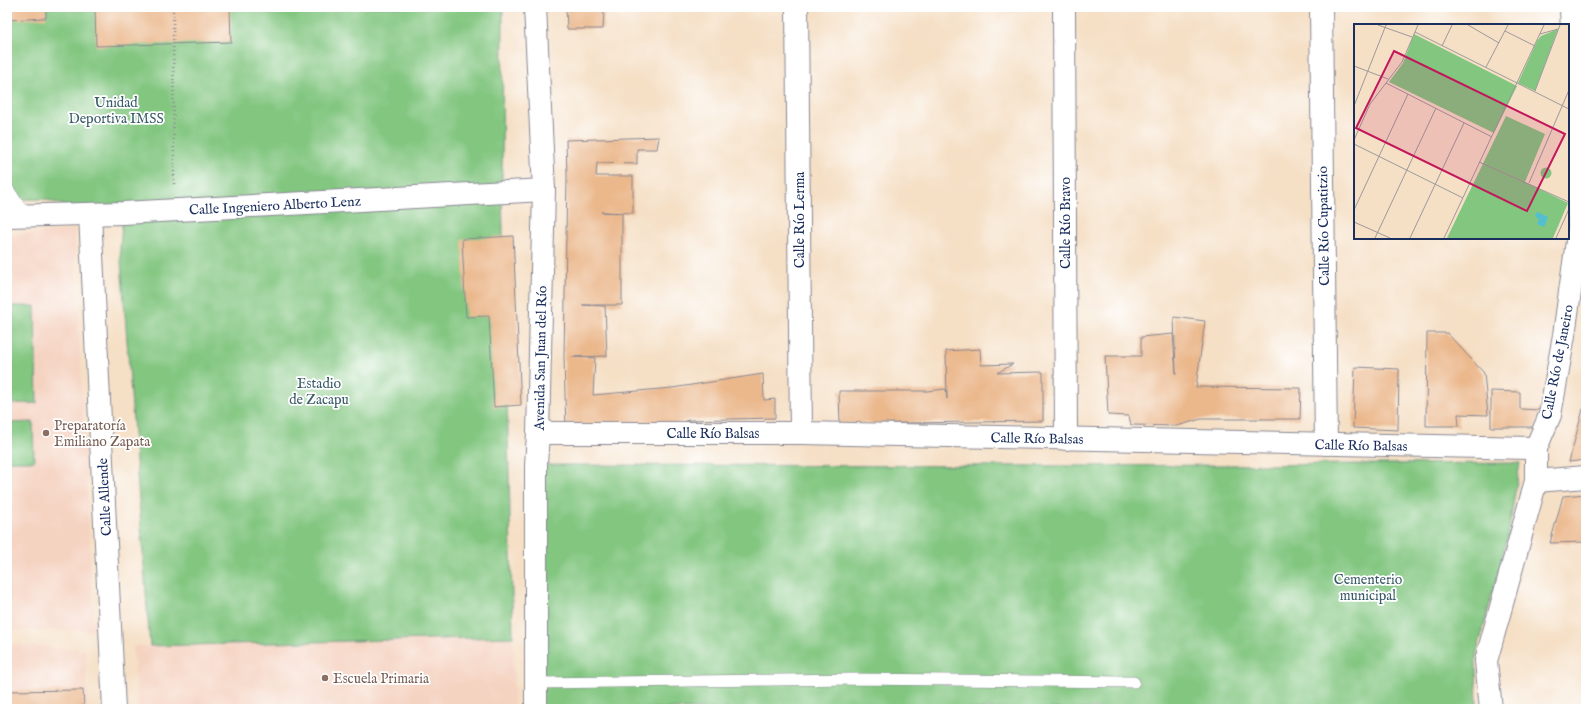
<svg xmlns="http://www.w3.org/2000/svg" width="1593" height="716" font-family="'IM FELL English',serif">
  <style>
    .built { fill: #f5d3c1 }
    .green { fill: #82c680; stroke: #4e7a6f }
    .building { fill: #ebb88c }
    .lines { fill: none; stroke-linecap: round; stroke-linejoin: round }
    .lane-casing { stroke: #888792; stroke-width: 12 }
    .street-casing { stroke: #888792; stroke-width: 24 }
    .secondary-casing { stroke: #888792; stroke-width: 24 }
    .path { stroke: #888792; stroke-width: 2.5; stroke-dasharray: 1 3; stroke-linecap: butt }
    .lane { stroke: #fff; stroke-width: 11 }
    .street { stroke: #fff; stroke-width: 22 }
    .secondary { stroke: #fff; stroke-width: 22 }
    .education-dot { fill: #8d6e63; stroke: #fff; stroke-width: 1.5 }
    .labels { text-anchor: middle; stroke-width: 3.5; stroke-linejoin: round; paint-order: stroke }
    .park-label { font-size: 14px; fill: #3a5c68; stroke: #fff }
    .street-label { font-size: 14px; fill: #1b2f5e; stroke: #fff }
    .education-label { font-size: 14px; fill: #785e54; stroke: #fff; text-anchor: start }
    .inset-road { fill: none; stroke: #9e999c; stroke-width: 1 }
    .view { fill: #c2185b; fill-opacity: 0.15; stroke: #c2185b; stroke-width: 2 }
    .inset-edge { fill: none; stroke: #1b2f5e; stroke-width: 2 }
  </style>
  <rect width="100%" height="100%" fill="#fff"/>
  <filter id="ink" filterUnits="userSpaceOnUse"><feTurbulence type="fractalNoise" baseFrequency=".025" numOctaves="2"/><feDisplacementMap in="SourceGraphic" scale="8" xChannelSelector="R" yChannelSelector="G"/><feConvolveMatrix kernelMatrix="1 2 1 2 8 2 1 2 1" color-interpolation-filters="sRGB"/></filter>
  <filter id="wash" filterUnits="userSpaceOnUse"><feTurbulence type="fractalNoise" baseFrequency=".012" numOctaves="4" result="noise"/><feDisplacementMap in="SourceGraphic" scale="16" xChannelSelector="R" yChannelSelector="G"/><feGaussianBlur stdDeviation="0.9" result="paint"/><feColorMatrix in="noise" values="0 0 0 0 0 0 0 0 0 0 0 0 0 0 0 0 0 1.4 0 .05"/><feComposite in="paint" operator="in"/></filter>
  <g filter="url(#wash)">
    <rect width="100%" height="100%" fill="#f5dfc5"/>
    <g class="built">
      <polygon points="74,230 94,631 7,630 7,235"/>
      <polygon points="513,637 514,709 138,709 133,646"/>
      <polygon points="7,644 85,650 88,709 7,709"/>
    </g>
    <g class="green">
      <polygon points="7,7 503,7 502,193 513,637 150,646 120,248 123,213 90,214 44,199 7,200"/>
      <polygon points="7,306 35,306 37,403 7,404"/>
      <polygon points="33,422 34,461 7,461 7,423"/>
      <polygon points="1520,463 1508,535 1476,656 1477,709 536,709 536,465 1082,466"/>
    </g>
    <g id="blocks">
      <g class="building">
        <polygon points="7,7 46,7 46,18 7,20"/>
        <polygon points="95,7 230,7 231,42 96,46"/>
        <polygon points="566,7 620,7 619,12 604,11 603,29 567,29"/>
        <polygon points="659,137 657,149 637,149 637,164 597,163 596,176 633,176 633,213 601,212 622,213 622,305 582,305 605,306 607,356 572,357 595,358 593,395 672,388 763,374 764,400 775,399 775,418 688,420 674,425 566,431 564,357 567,176 566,140"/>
        <polygon points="513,236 521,405 494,407 489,316 466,317 462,239"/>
        <polygon points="1174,317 1205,321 1196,387 1301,388 1300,419 1201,419 1177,426 1131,425 1129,416 1108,415 1105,356 1141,356 1141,337 1173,334 1176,374"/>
        <polygon points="1427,333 1447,333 1484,373 1488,415 1458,414 1459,426 1426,426"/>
        <polygon points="980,349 981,365 1013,364 997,373 1043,372 1043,421 840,424 839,391 927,391 946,389 947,399 946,351"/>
        <polygon points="1355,367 1399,369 1398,430 1353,428"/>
        <polygon points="1491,391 1520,392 1520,409 1541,410 1536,427 1491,427"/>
        <polygon points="1583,409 1586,409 1586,460 1569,462"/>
        <polygon points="1586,494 1586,542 1550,543 1563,496"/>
        <rect x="7" y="586" width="2" height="32"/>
        <polygon points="83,690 84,709 7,709 7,691"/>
      </g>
    </g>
  </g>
  <g filter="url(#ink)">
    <use href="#blocks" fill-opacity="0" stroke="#888792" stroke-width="1"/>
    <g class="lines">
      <g class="lane-casing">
        <g id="lane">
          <polyline points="7,187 25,215"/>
          <polyline points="536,683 855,679 1134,682"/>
        </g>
      </g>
      <g class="street-casing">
        <g id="street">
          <polyline points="797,7 801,433"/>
          <polyline points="1064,7 1066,439"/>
          <polyline points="1321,7 1326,444"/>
          <polyline points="90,214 114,709"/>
          <polyline points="538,433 801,433 1536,448"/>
          <polyline points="1536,481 1586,477"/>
          <polyline points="1491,709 1486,661 1536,481 1536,448 1550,415 1564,335 1579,227 1571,7"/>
        </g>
      </g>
      <g class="secondary-casing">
        <g id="secondary">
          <polyline points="535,7 544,190 538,433 536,465 536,709"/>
          <polyline points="7,216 123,213 544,190"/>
        </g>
      </g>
      <polyline class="path" points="173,7 174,187"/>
      <use href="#lane" class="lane"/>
      <use href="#street" class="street"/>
      <use href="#secondary" class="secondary"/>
    </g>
  </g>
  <g class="education-dot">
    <circle cx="46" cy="433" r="4"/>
    <circle cx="325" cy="678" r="4"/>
  </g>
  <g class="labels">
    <g class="park-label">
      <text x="116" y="107">Unidad<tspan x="116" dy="16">Deportiva IMSS</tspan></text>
      <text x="319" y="388">Estadio<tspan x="319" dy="16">de Zacapu</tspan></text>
      <text x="1368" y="584">Cementerio<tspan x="1368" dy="16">municipal</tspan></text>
    </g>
    <g class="street-label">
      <text transform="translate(275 205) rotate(-3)" y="5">Calle Ingeniero Alberto Lenz</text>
      <text transform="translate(799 220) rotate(-90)" y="5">Calle Río Lerma</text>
      <text transform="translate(1065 223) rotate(-90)" y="5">Calle Río Bravo</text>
      <text transform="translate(1323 226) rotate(-91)" y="5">Calle Río Cupatitzio</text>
      <text transform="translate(540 358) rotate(-89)" y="5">Avenida San Juan del Río</text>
      <text transform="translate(1557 362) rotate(-79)" y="5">Calle Río de Janeiro</text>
      <text x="713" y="438">Calle Río Balsas</text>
      <text transform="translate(1037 438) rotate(1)" y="5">Calle Río Balsas</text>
      <text transform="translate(1361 445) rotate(1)" y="5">Calle Río Balsas</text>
      <text transform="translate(104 497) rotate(-93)" y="5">Calle Allende</text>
    </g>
    <g class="education-label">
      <text x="54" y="430">Preparatoría<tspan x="54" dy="16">Emiliano Zapata</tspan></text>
      <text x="333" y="683">Escuela Primaria</text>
    </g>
  </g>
  <g transform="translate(1354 24)">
    <rect width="215" height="215" fill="#f5dfc5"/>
    <path d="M204,5L181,67L164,59L183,17L187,12ZM60,10L163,62L140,109L35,58L49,39ZM152,92L191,110L171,158L214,179L199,214H93ZM186.5 149a5.5 5.5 0 1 1 11 0a5.5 5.5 0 1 1-11 0Z" fill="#82c680"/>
    <path d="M183,188L194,193L190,203L183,200L185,195L181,192Z" fill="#54bed1"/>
    <path class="inset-road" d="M24,1L58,13M114,1L145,19M151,7L181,22M61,8L215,85M186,10L204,5M88,22L98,1M0,42L34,55M132,43L154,1M32,59L138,113M181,67L206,1M0,82L32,1M0,116L16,80L48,38L64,1M0,120L109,174M125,138L215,178M175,159L215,66M0,186L54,70M0,198L36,214M21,214L82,84M56,214L110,99M90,214L190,1M202,214L215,185"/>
    <path class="view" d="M40,27L211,110L173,187L2,104Z"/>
    <rect width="215" height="215" class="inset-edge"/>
  </g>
  <rect width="1593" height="716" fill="none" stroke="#fff" stroke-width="24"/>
</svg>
